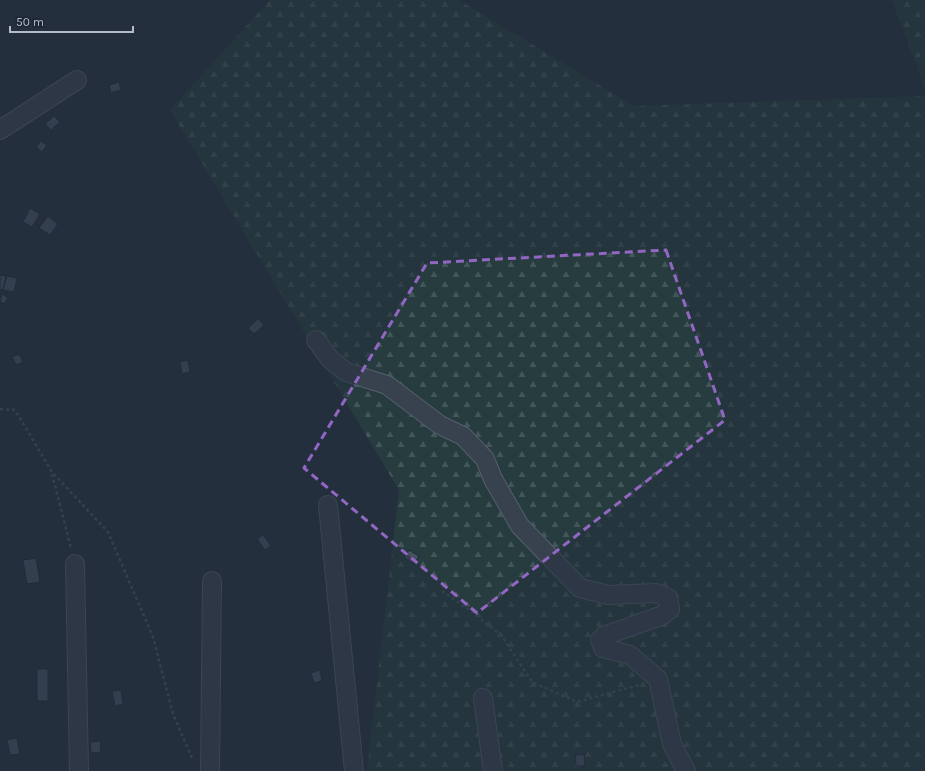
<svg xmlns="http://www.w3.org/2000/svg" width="925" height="771" font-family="Karla,sans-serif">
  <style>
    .forest { fill: url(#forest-firs) }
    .building { fill: #455162; stroke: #1f2835 }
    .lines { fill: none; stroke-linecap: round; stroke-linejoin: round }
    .minor-casing { stroke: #565f6c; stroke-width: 20 }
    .path { stroke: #44595c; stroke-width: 2.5; stroke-dasharray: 3 3; stroke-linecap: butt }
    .minor { stroke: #38414e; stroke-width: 18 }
    .marked { fill: none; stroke: #9266c3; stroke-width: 3; stroke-dasharray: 8 5; stroke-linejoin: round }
  </style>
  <defs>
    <pattern id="forest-firs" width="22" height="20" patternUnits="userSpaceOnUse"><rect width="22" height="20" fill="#263c3f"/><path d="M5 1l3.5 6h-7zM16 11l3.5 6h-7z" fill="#435659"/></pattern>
  </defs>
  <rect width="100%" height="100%" fill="#242f3e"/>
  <g class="forest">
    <polygon points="270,0 459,0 634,106 925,96 925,771 367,771 399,490 170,110"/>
    <polygon points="892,0 925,0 925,88"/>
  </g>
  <g class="building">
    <polygon points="119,82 121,90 111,93 109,85"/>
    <polygon points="54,116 60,122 51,130 45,124"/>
    <polygon points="41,141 47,145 42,152 36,147"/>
    <polygon points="30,208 40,214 32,227 23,222"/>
    <polygon points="48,216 58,224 50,235 39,228"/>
    <polygon points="0,275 6,276 3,290 0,290"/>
    <polygon points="7,276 17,278 14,292 3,290"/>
    <polygon points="2,294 8,298 4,304 0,301"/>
    <polygon points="258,319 264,325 254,334 248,328"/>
    <polygon points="19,354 23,362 16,365 12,357"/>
    <polygon points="188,360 190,372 182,374 180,362"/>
    <polygon points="263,535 271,546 265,550 257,539"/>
    <polygon points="409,550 419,556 414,564 404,558"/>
    <polygon points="36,558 40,582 27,584 23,560"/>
    <rect x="37" y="669" width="11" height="32"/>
    <polygon points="320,670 322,681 314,683 311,673"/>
    <polygon points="121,690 123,704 115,706 112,691"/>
    <polygon points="17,738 20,754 10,755 7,740"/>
    <polygon points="100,741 101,752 91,753 90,742"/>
    <polygon points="584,754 585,766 576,766 575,755"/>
  </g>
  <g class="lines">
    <g class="minor-casing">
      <g id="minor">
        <polyline points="0,130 77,80"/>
        <polyline points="316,340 330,359 346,372 387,385 440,425 463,436 485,459 493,479 520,526 580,588 608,595 656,593 668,598 670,609 663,615 604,636 600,640 603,648 630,655 658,679 672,744 686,771"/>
        <polyline points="328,505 354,771"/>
        <polyline points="75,564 79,771"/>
        <polyline points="483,698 493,771"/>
        <polyline points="210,771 212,581"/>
      </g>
    </g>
    <g class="path">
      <polyline points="0,409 15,410 52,472 108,532 153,637 173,714 192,758"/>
      <polyline points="52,474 71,548"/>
      <polyline points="442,591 471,611 501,635 532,682 577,702 639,685"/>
    </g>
    <use href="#minor" class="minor"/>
  </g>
  <path d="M0 0H925V771H0ZM666,250L725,420L477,613L304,468L427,263Z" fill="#242f3e" fill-opacity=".55" fill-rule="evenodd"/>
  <path class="marked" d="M666,250L725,420L477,613L304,468L427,263Z"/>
  <path d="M10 26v6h123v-6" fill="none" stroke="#b4bcc9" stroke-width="2"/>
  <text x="16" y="26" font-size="12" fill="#b4bcc9" stroke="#1d2633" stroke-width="3" paint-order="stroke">50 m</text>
</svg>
